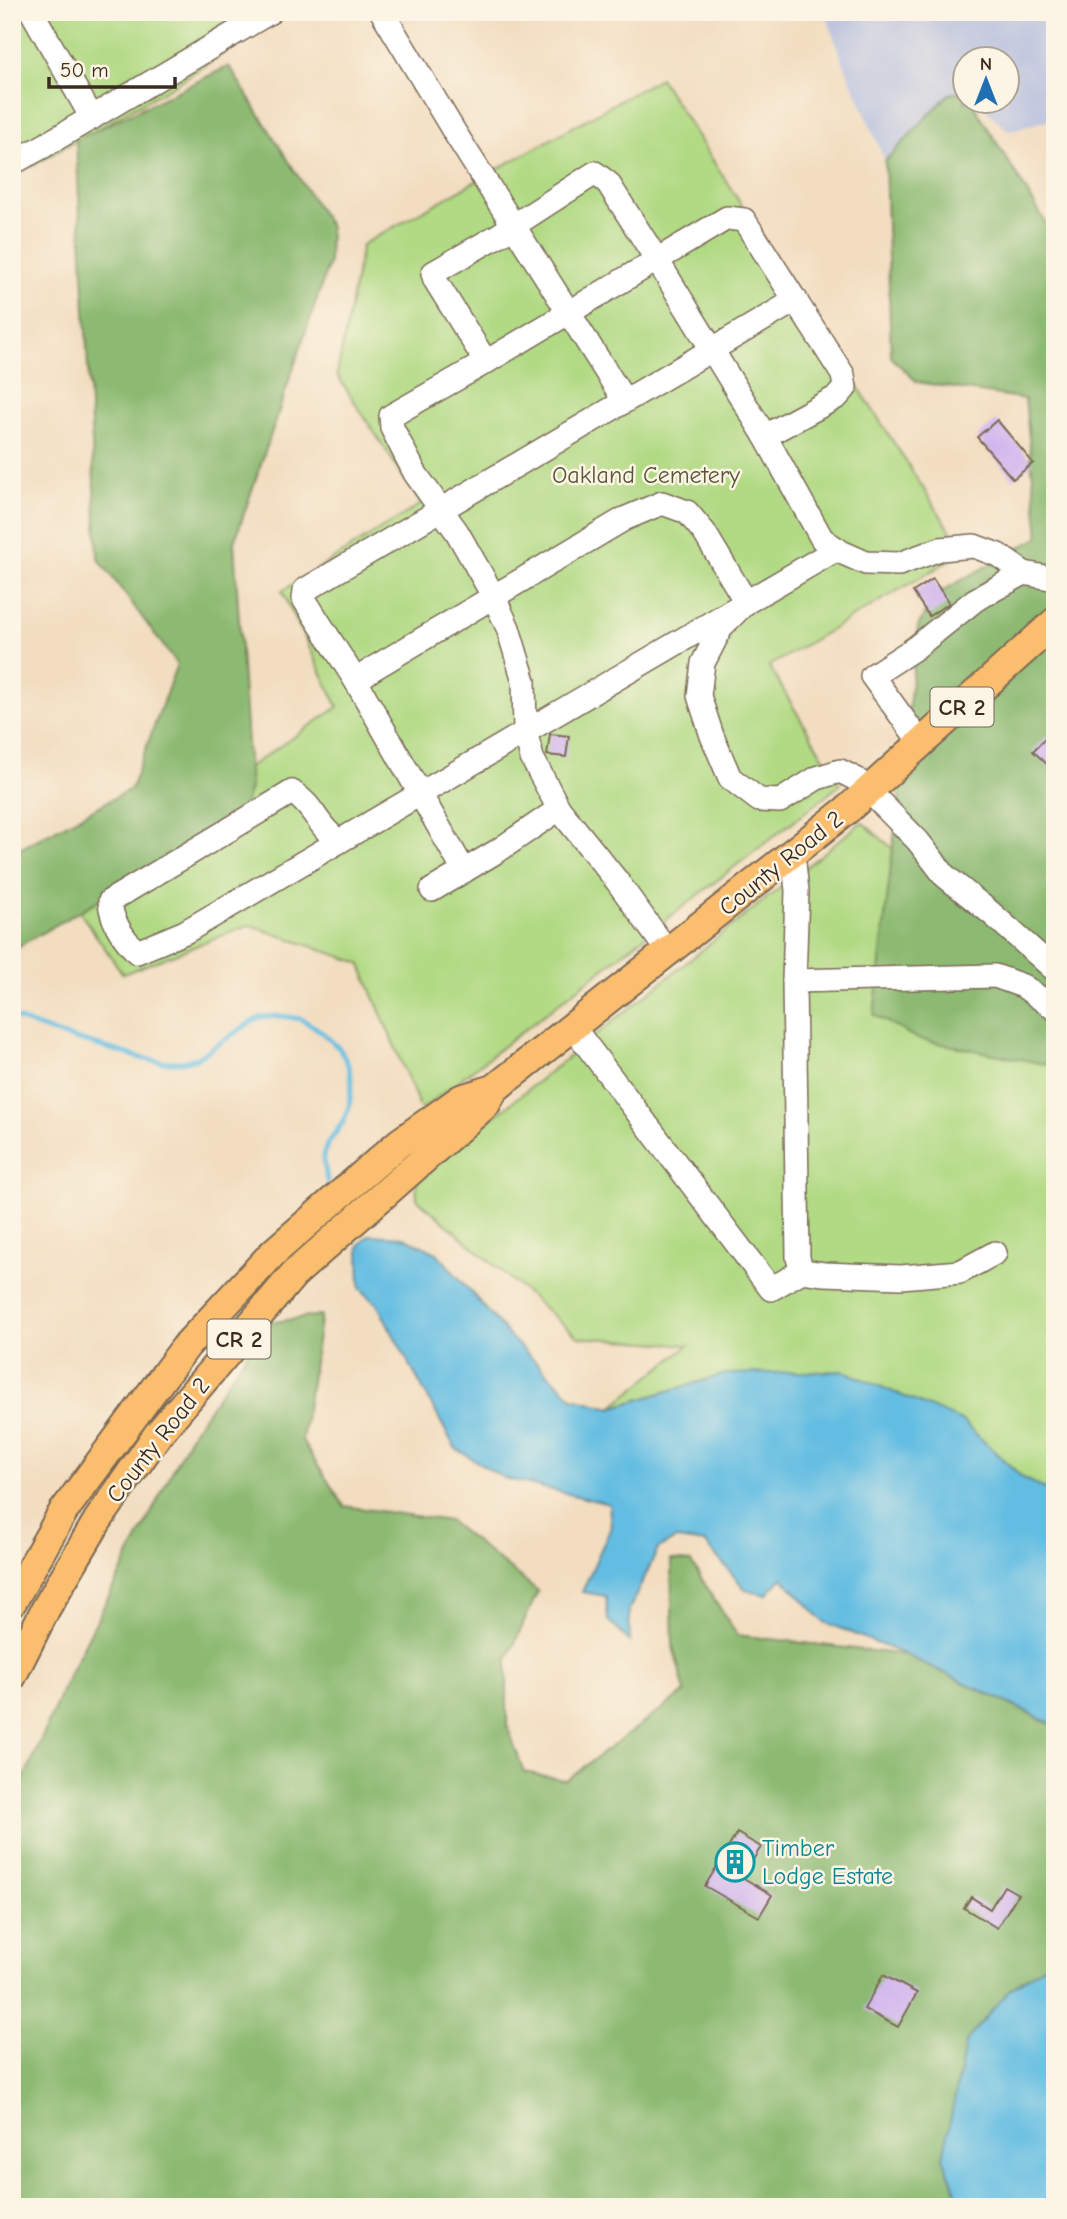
<svg xmlns="http://www.w3.org/2000/svg" width="1067" height="2219" font-family="'Comic Neue',sans-serif">
  <style>
    .industrial { fill: #bcc3de }
    .green { fill: #b2da85; stroke: #768252; stroke-width: 2 }
    .forest { fill: #8dba72; stroke: #647248; stroke-width: 2 }
    .water { fill: #64bde2; stroke: #507480; stroke-width: 2 }
    .lines { fill: none; stroke-linecap: round; stroke-linejoin: round }
    .stream { stroke: #64bde2; stroke-width: 5 }
    .building { fill: #d1b6ee }
    .minor-casing { stroke: #7b6957; stroke-width: 26 }
    .major-casing { stroke: #7b6957; stroke-width: 32 }
    .minor { stroke: #fff; stroke-width: 23 }
    .major { stroke: #fbbe6e; stroke-width: 28 }
    .labels { text-anchor: middle; stroke-width: 5; stroke-linejoin: round; paint-order: stroke }
    .shield { fill: #fcf5e5; stroke: #75675a; stroke-width: 2 }
    .shield-label { font-size: 23px; font-weight: bold; fill: #3b2a1e }
    .park-label { font-size: 24px; fill: #595638; stroke: #fcf5e5 }
    .street-label { font-size: 24px; fill: #3b2a1e; stroke: #fcf5e5 }
    .culture-label { font-size: 24px; fill: #0d838f; stroke: #fcf5e5; text-anchor: start }
  </style>
  <rect width="100%" height="100%" fill="#fcf5e5"/>
  <filter id="ink" filterUnits="userSpaceOnUse"><feTurbulence type="fractalNoise" baseFrequency=".0143" numOctaves="2"/><feDisplacementMap in="SourceGraphic" scale="14" xChannelSelector="R" yChannelSelector="G"/><feConvolveMatrix kernelMatrix="1 2 1 2 8 2 1 2 1" color-interpolation-filters="sRGB"/></filter>
  <filter id="wash" filterUnits="userSpaceOnUse"><feTurbulence type="fractalNoise" baseFrequency=".00686" numOctaves="4" result="noise"/><feDisplacementMap in="SourceGraphic" scale="28" xChannelSelector="R" yChannelSelector="G"/><feGaussianBlur stdDeviation="1.57" result="paint"/><feColorMatrix in="noise" values="0 0 0 0 0 0 0 0 0 0 0 0 0 0 0 0 0 1.4 0 .05"/><feComposite in="paint" operator="in"/></filter>
  <g filter="url(#wash)">
    <rect width="100%" height="100%" fill="#f2ddc0"/>
    <polygon class="industrial" points="825,12 1055,12 1055,118 1009,131 977,102 1007,102 1007,60 965,60 965,92 949,94 885,161 841,57"/>
    <g class="green">
      <polygon points="12,12 288,12 176,84 12,177"/>
      <polygon points="660,78 964,552 769,666 840,785 421,1110 360,963 249,925 123,974 65,891 338,707 282,591 421,504 337,375 362,245"/>
      <polygon points="862,822 1055,989 1055,1494 1024,1479 962,1421 726,1374 610,1408 689,1345 578,1337 417,1199 416,1179"/>
    </g>
    <g class="forest">
      <polygon points="229,66 330,227 329,263 234,543 250,788 240,819 12,950 12,853 131,789 177,664 98,558 76,140"/>
      <polygon points="965,92 965,102 972,102 1055,238 1055,1066 918,1039 874,1015 918,626 935,595 1039,537 1025,399 917,382 891,357 885,161 949,94"/>
      <polygon points="321,1315 302,1441 344,1506 449,1521 538,1591 507,1660 507,1725 524,1772 566,1780 685,1692 673,1646 671,1560 691,1562 737,1635 906,1655 1053,1725 1055,1729 1055,1958 1009,1990 943,2157 962,2207 12,2207 12,1824 20,1788 68,1677 190,1436 268,1323"/>
    </g>
    <g class="water">
      <polygon points="369,1235 404,1237 437,1253 508,1335 573,1398 611,1408 726,1374 844,1371 962,1421 1024,1479 1055,1494 1055,1729 1053,1724 906,1655 824,1622 782,1578 766,1595 746,1590 705,1543 676,1539 658,1549 629,1610 630,1642 608,1620 606,1596 582,1592 611,1527 609,1504 504,1478 455,1448 377,1304 360,1288 359,1246"/>
      <polygon points="1055,1958 1055,2207 962,2207 943,2157 966,2041 1009,1990"/>
    </g>
    <g class="lines">
      <polyline class="stream" points="12,1017 58,1034 145,1059 163,1062 182,1062 197,1058 250,1023 261,1017 282,1016 301,1019 318,1029 340,1049 349,1067 352,1082 349,1107 343,1122 327,1145 323,1155 327,1181"/>
    </g>
    <g id="blocks">
      <g class="building">
        <polygon points="997,420 1033,463 1013,479 977,437"/>
        <polygon points="933,579 949,603 929,616 913,592"/>
        <polygon points="1055,728 1055,772 1033,751"/>
        <polygon points="550,734 569,736 566,757 547,755"/>
        <polygon points="737,1833 761,1847 742,1877 772,1895 759,1917 705,1886"/>
        <polygon points="1004,1886 1018,1894 997,1928 964,1908 971,1897 990,1909"/>
        <polygon points="883,1975 917,1993 898,2027 864,2009"/>
      </g>
    </g>
  </g>
  <g filter="url(#ink)">
    <use href="#blocks" fill-opacity="0" stroke="#7b6957" stroke-width="2"/>
    <g class="lines">
      <g class="minor-casing">
        <g id="minor">
          <polyline points="32,12 92,118"/>
          <polyline points="382,12 455,133 624,400"/>
          <polyline points="12,163 42,147 270,12"/>
          <polyline points="486,362 435,280 433,273 499,235 595,173 608,183 657,260 765,436 822,539 841,552 866,563 899,564 940,549 974,546 998,555 1024,573"/>
          <polyline points="356,681 374,668 624,519 662,503 687,512 704,532 746,602 722,626 703,663 699,696 712,736 730,778 759,800 780,801 817,778 840,771 856,779 869,791 918,841 945,876 991,913 1055,970"/>
          <polyline points="921,743 872,676 915,648 975,600 1024,573 1055,579"/>
          <path d="M340,841C318,829 315,806 292,792L110,901C111,920 123,938 137,952L185,932L837,549"/>
          <polyline points="793,854 797,891 794,981 798,1258 802,1271"/>
          <polyline points="464,871 356,681 304,599 305,590 796,300"/>
          <polyline points="432,890 499,850 559,809"/>
          <polyline points="668,952 617,881 559,809 532,758 525,731 524,681 508,628 494,597 457,532 415,473 392,428 391,416 486,362 727,218 744,220 843,375 845,388 837,397 765,436"/>
          <polyline points="794,981 995,976 1023,986 1055,1009"/>
          <polyline points="573,1027 771,1289 802,1271 824,1274 901,1277 960,1272 995,1253"/>
        </g>
      </g>
      <g class="major-casing">
        <g id="major">
          <polyline points="12,1602 63,1512 163,1377 187,1345 274,1252 399,1143 461,1099 494,1089 848,809 1055,622"/>
          <polyline points="12,1676 46,1608 98,1520 158,1434 294,1274 486,1104 494,1089"/>
        </g>
      </g>
      <use href="#minor" class="minor"/>
      <use href="#major" class="major"/>
    </g>
  </g>
  <defs>
    <g id="building-ring" transform="scale(2.0125)"><circle r="9.5" fill="#fcf5e5" stroke="#0f9aa8" stroke-width="1.5"/><path d="M-4-6H4V6H1V3H-1V6H-4ZM-2.5-4.3h1.7v1.8h-1.7ZM.8-4.3h1.7v1.8H.8ZM-2.5-1h1.7V.8h-1.7ZM.8-1h1.7V.8H.8Z" fill="#0f9aa8"/></g>
  </defs>
  <g fill-rule="evenodd">
    <use href="#building-ring" x="735" y="1862"/>
  </g>
  <g class="labels">
    <g class="shield">
      <rect x="930.5" y="687.5" width="63" height="39" rx="5"/>
      <rect x="207.5" y="1319.5" width="63" height="39" rx="5"/>
    </g>
    <g class="shield-label">
      <text x="962" y="715">CR 2</text>
      <text x="239" y="1347">CR 2</text>
    </g>
    <g class="park-label">
      <text x="646" y="483">Oakland Cemetery</text>
    </g>
    <g class="street-label">
      <text transform="translate(781 863) rotate(-39)" y="8">County Road 2</text>
      <text transform="translate(158 1440) rotate(-52)" y="8">County Road 2</text>
    </g>
    <g class="culture-label">
      <text x="762" y="1856">Timber<tspan x="762" dy="28">Lodge Estate</tspan></text>
    </g>
  </g>
  <rect width="1067" height="2219" fill="none" stroke="#fcf5e5" stroke-width="42"/>
  <g transform="translate(986 80)"><circle r="33" fill="#fcf5e5" stroke="#afa495" stroke-width="2"/>
  <path d="M0-5L12 26L0 18L-12 26Z" fill="#1f6fb2"/>
  <text y="-10" font-size="19" font-weight="bold" text-anchor="middle" fill="#3b2a1e">N</text>
  </g>
  <path d="M49 77v10h126v-10" fill="none" stroke="#3b2a1e" stroke-width="3.5"/>
  <text x="60" y="77" font-size="21" fill="#3b2a1e" stroke="#fcf5e5" stroke-width="5" paint-order="stroke">50 m</text>
</svg>
